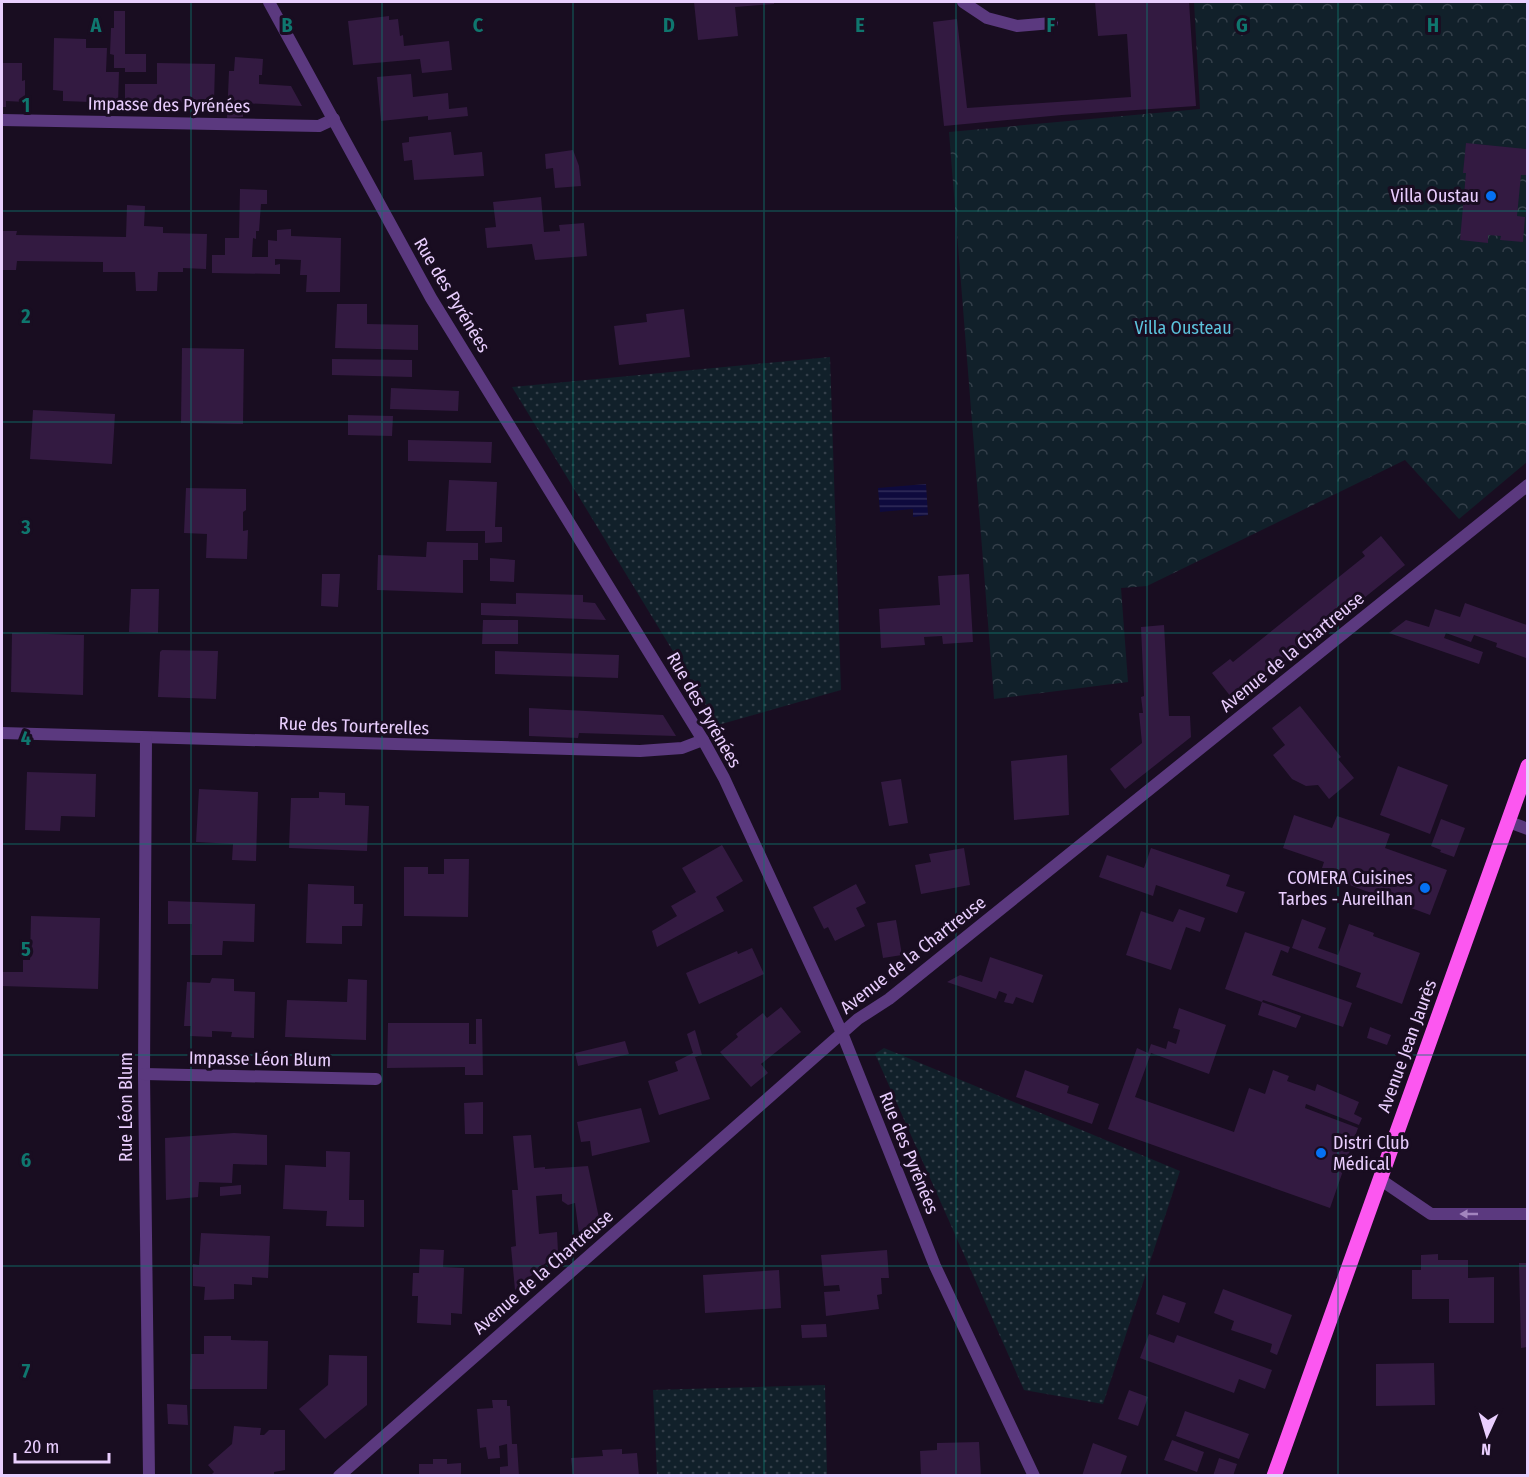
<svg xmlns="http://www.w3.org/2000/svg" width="1529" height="1477" font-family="'Fira Sans Condensed',sans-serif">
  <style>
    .grass { fill: url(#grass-dots) }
    .park { fill: url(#park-crowns) }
    .water { fill: url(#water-rules) }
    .building { fill: #331a41 }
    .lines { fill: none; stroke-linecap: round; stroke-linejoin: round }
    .service { stroke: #5b397f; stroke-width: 12 }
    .minor { stroke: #5b397f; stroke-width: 12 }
    .tertiary { stroke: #5b397f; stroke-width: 12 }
    .primary { stroke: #fc57f0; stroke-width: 15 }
    .oneway { fill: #a284be }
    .grid { fill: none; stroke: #0f766e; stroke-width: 1.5; stroke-opacity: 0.55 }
    .poi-dot { fill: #0571f3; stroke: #190d21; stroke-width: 2 }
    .labels { text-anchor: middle; stroke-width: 6; stroke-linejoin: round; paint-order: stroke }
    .street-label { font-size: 18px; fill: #e9cefe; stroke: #190d21 }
    .poi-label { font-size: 18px; fill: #e9cefe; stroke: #190d21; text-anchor: end }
    .park-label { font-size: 18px; fill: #5cc3dc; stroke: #190d21 }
    .grid-label { font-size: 20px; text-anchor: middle; font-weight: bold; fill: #0f766e; stroke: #190d21; stroke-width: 6; stroke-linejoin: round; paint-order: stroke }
  </style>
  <defs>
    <pattern id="grass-dots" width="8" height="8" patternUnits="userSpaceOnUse" patternTransform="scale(1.5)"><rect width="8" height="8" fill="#11202a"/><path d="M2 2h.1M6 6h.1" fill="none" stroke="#343f4a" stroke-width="1.8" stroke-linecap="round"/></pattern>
    <pattern id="park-crowns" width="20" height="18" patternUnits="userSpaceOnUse" patternTransform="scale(1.5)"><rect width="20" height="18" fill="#11202a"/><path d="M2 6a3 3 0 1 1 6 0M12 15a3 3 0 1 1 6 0" fill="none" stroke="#343f4a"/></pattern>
    <pattern id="water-rules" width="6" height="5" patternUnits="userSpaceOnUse" patternTransform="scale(1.5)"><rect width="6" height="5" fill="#0e0a3d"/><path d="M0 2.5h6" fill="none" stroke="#312c5a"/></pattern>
  </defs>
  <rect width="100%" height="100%" fill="#190d21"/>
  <g class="grass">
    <polygon points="830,357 841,690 718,725 512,387"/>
    <polygon points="884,1048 1180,1171 1103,1404 1024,1390 875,1054"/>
    <polygon points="825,1385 827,1475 657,1475 653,1390"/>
  </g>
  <polygon class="park" points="1194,2 1527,2 1527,462 1459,519 1405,460 1147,586 1121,588 1128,682 994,699 949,132 1200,109"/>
  <polygon class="water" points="926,484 928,515 913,517 913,509 880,512 878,488"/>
  <g class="building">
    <polygon points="694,2 774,2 774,4 735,7 738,36 698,40"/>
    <polygon points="1095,2 1189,2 1196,106 1062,115 944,126 933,22 957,19 967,108 1131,97 1127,34 1098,36"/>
    <polygon points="114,11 125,11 125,54 146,54 146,72 125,72 125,68 114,68 114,55 110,54 111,28 114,28"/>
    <polygon points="389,16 389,20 398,19 400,36 403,35 404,46 449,41 452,70 422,73 420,59 353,65 348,21"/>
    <polygon points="54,38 86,39 86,48 107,48 106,72 119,72 118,103 63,101 63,91 53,90"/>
    <polygon points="235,57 263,59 262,75 259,75 259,84 291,86 302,106 243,103 243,117 227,118 229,71 234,71"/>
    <polygon points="2,63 22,63 22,81 25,80 25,102 6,101 6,107 2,107"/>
    <polygon points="157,63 215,64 214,103 157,102 157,107 125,107 125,84 157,84"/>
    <polygon points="411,74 413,97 448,93 449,109 467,107 468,116 428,120 428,116 381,121 377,77"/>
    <polygon points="451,132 454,155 482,152 484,176 414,180 412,160 404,161 402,143 409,142 409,137"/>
    <polygon points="1466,143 1527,149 1527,175 1521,175 1517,216 1525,217 1523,242 1500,240 1501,236 1488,235 1488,243 1460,240 1466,173 1463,173"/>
    <polygon points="573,150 579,166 581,186 555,188 553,168 546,169 545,154"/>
    <polygon points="240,189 267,190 267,204 261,204 259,231 256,231 256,239 253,238 252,257 268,257 268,240 277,241 277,230 291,229 291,236 341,238 340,292 306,292 307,275 300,275 301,260 275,259 275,265 280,264 280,274 212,273 212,255 225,255 225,238 239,238"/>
    <polygon points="541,197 544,232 560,231 559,225 584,223 587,256 535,260 532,244 487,248 485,228 496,227 493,202"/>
    <polygon points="127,205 145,206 144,226 163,227 163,233 207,234 206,269 183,268 183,272 158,272 157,291 136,291 135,272 103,272 103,262 17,261 16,270 2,270 2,231 17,231 16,235 126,237"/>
    <polygon points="337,304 367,304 367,324 418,325 418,350 335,348"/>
    <polygon points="684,309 690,357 619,365 614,326 647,322 646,314"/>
    <polygon points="182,348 244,349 243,424 181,423"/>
    <polygon points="332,359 412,360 412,377 332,375"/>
    <polygon points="391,388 459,391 458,411 390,409"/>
    <polygon points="33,410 115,414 112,464 30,459"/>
    <polygon points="348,415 393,416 392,436 348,435"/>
    <polygon points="408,440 492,442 491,463 408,461"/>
    <polygon points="449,480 497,482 495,527 502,527 502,542 485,543 485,531 446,531"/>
    <polygon points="186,488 246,489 246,510 243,512 243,531 248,530 247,559 206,558 207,534 184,533"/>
    <polygon points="1381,536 1405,565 1235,702 1212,673 1230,659 1233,662 1365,556 1362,552"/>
    <polygon points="427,542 478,543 478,560 463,560 463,593 377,590 378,555 426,557"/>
    <polygon points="490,558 515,560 514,582 490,581"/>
    <polygon points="322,574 340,574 338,607 321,606"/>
    <polygon points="969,574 973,642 943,644 942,636 924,637 925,645 881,648 879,609 940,605 938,576"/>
    <polygon points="131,589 159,589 158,633 129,632"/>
    <polygon points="516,593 583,595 583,602 595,603 606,620 481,615 481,603 516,604"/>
    <polygon points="1465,603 1527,625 1526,658 1496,647 1497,643 1474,635 1471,642 1446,633 1444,638 1483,652 1479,664 1389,633 1406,620 1429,627 1435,609 1460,617"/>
    <polygon points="483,620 518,620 518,644 482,644"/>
    <polygon points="1164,625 1169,716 1190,716 1191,737 1125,789 1110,769 1142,743 1139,713 1143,713 1141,697 1144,696 1141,627"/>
    <polygon points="12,633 84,635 83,695 11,692"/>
    <polygon points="162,650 218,651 216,699 158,697 160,652"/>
    <polygon points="495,651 619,655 618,678 495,674"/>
    <polygon points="1300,706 1341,757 1338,759 1354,778 1329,799 1318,785 1306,786 1292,779 1273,755 1285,745 1272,728"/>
    <polygon points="529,708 663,715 676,736 579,733 578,738 529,736"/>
    <polygon points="1067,755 1069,815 1014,820 1011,761"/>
    <polygon points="1398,766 1448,785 1430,834 1380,815"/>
    <polygon points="27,772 96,774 95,817 61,816 60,831 25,830"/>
    <polygon points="901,779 908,823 889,826 881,782"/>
    <polygon points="199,789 258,792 256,861 232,860 233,844 196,842"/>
    <polygon points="319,792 345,793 345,805 369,806 367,851 289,848 291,798 319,798"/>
    <polygon points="1294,815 1332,828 1337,816 1390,834 1385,848 1447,870 1430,915 1320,874 1324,862 1283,848"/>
    <polygon points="1441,819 1465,828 1454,857 1440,852 1441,850 1431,846"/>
    <polygon points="722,845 743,881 716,897 724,911 657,947 652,931 677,916 671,906 696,892 682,868"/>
    <polygon points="964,848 970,885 921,894 915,865 931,862 929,854"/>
    <polygon points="1151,848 1230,875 1226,886 1245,892 1237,913 1156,885 1153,896 1099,877 1107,855 1144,868"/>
    <polygon points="444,859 469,859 468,917 404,916 404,867 428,867 428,874 444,874"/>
    <polygon points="308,884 354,886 354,904 363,904 362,926 342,926 342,944 306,943"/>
    <polygon points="856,884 866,903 856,908 865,926 835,941 828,927 824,929 813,907"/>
    <polygon points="168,901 255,904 254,942 223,941 222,955 191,955 192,924 168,924"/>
    <polygon points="1179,909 1205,918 1200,932 1186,927 1171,970 1126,955 1141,911 1173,922"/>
    <polygon points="31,916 100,918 98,989 2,986 2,972 23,972 23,960 30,960"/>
    <polygon points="1302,919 1326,928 1318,948 1338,955 1349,924 1374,933 1373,936 1420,953 1402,1004 1356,987 1361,973 1292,948"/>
    <polygon points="896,920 902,955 883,958 877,923"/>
    <polygon points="1245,932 1290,947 1288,953 1281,950 1272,975 1352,1003 1343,1027 1263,1000 1262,1002 1301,1016 1296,1028 1258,1015 1262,1002 1225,989"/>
    <polygon points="752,948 764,974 699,1004 686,973 737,951 738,954"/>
    <polygon points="990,957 1043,975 1033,1003 1016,997 1013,1004 1004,1002 1007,994 999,991 996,999 947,982 960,975 982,982"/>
    <polygon points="212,978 234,979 234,991 255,992 254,1038 231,1037 232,1032 212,1031 212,1037 190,1036 191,1026 184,1026 187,982 210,983"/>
    <polygon points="348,979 367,980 366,1040 285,1037 287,1000 347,1002"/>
    <polygon points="781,1007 801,1032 761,1064 768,1073 751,1087 720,1052 738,1037 736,1034 763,1013 767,1018"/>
    <polygon points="1179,1008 1226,1025 1209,1074 1151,1053 1135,1097 1234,1132 1249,1088 1265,1094 1273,1070 1289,1076 1287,1081 1315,1091 1317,1084 1359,1102 1354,1114 1362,1118 1359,1125 1306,1104 1305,1108 1358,1128 1330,1208 1108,1129 1137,1048 1148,1053 1151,1044 1166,1049 1168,1041 1176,1044 1180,1030 1173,1028"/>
    <polygon points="476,1019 482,1019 483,1075 465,1075 465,1067 387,1068 388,1023 469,1023 469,1044 476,1044"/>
    <polygon points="1370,1027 1391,1035 1387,1045 1367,1038"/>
    <polygon points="695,1030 702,1055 695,1057 710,1099 659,1115 648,1081 678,1071 675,1062 693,1053 687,1034"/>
    <polygon points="625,1041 629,1054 578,1066 575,1053"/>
    <polygon points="1025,1070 1069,1086 1067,1093 1099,1104 1092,1124 1016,1097"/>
    <polygon points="483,1102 483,1134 465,1134 464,1103"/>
    <polygon points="641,1108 650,1142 592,1156 590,1141 581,1142 577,1122"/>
    <polygon points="234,1133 267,1135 267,1165 233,1164 232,1183 199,1182 198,1197 166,1200 165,1138"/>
    <polygon points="531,1135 534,1168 545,1167 545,1169 588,1166 599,1218 579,1234 575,1203 568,1205 562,1201 562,1194 536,1196 539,1234 557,1232 558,1252 515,1290 511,1247 516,1246 512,1190 518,1190 513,1136"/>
    <polygon points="326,1151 350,1152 349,1200 364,1200 364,1227 326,1226 327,1211 283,1209 285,1165 326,1167"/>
    <polygon points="241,1185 241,1194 220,1196 220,1187"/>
    <polygon points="201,1233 270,1236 268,1278 252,1277 252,1285 234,1284 234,1299 204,1300 205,1287 193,1286 193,1264 199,1265"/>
    <polygon points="420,1249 444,1250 443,1267 464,1268 462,1314 451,1313 451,1325 417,1323 418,1296 412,1296 413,1273 419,1273"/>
    <polygon points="887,1250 889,1278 881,1278 882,1294 877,1295 879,1309 826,1316 824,1292 840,1291 839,1285 824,1286 821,1255"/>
    <polygon points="1438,1254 1438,1260 1468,1260 1468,1278 1494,1277 1494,1323 1449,1323 1449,1299 1412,1299 1412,1270 1421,1270 1421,1255"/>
    <polygon points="1519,1263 1527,1263 1527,1347 1521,1348"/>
    <polygon points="779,1270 781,1308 705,1313 703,1275"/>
    <polygon points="1223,1289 1292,1315 1277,1355 1270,1352 1272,1344 1231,1330 1234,1321 1214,1313"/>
    <polygon points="1163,1295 1186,1303 1179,1323 1156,1314"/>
    <polygon points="826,1324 827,1337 802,1338 801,1325"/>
    <polygon points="1149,1334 1174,1343 1177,1335 1272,1370 1265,1389 1239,1379 1234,1393 1140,1358"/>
    <polygon points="204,1336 231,1336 231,1340 268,1341 267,1389 190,1389 191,1354 204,1354"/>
    <polygon points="329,1355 367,1356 367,1405 325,1439 299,1409 328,1385"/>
    <polygon points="1434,1363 1435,1405 1376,1406 1376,1364"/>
    <polygon points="1129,1390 1148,1397 1138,1426 1118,1419"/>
    <polygon points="492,1400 507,1400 507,1406 510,1406 512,1444 517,1444 519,1476 500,1476 500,1467 508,1466 507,1444 499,1446 500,1458 488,1459 486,1447 480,1448 477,1409 493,1408"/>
    <polygon points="167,1404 187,1405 188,1425 168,1424"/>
    <polygon points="1185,1411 1249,1434 1239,1459 1176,1436"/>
    <polygon points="234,1426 261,1428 260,1435 264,1435 269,1430 285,1430 285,1470 274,1472 274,1476 265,1474 264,1476 210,1476 214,1472 208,1465 232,1444"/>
    <polygon points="1172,1440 1204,1452 1197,1472 1164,1460"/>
    <polygon points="979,1442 981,1476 921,1476 920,1451 937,1450 937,1443"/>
    <polygon points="1093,1443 1127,1456 1120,1476 1082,1476"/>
    <polygon points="622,1449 622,1454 637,1453 639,1476 573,1476 571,1458 603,1456 602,1450"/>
    <polygon points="1219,1458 1237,1464 1233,1476 1213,1476"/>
    <polygon points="433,1459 447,1459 447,1464 461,1463 461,1476 419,1476 419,1464 433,1464"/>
  </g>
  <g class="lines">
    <polyline class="service" points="963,2 987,18 1017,26 1052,23"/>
    <g class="minor">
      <polyline points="2,120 319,126 334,119"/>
      <polyline points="2,733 640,751 682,748 703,740"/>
      <polyline points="146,738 144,1074 149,1476"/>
      <polyline points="1509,822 1528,829"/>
      <polyline points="144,1074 376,1079"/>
      <polyline points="1381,1180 1431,1214 1528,1214"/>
      <polyline points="339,1476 858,1019 889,999 1528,485"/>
    </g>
    <polyline class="tertiary" points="269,2 431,298 703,740 724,778 842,1033 935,1266 1034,1476"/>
    <polyline class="primary" points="1274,1476 1528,766"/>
  </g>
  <defs><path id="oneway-solid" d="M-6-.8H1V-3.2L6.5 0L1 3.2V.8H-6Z" transform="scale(1.5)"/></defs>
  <use class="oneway" href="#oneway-solid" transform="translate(1469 1214) rotate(180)"/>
  <path class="grid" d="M191,2V1476M382,2V1476M573,2V1476M764,2V1476M956,2V1476M1147,2V1476M1338,2V1476M2,211H1528M2,422H1528M2,633H1528M2,844H1528M2,1055H1528M2,1266H1528"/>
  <g class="poi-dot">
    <circle cx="1491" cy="196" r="6"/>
    <circle cx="1425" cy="888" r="6"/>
    <circle cx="1321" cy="1153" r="6"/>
  </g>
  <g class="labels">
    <g class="street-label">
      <text transform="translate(169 105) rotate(1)" y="6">Impasse des Pyrénées</text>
      <text transform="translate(452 295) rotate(59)" y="6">Rue des Pyrénées</text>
      <text transform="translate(1292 652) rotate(-39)" y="6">Avenue de la Chartreuse</text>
      <text transform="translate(704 710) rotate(60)" y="6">Rue des Pyrénées</text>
      <text transform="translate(354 726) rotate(2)" y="6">Rue des Tourterelles</text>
      <text transform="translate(913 955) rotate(-38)" y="6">Avenue de la Chartreuse</text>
      <text transform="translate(1407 1046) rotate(-70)" y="6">Avenue Jean Jaurès</text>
      <text transform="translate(260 1059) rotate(1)" y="6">Impasse Léon Blum</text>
      <text transform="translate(126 1107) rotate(-90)" y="6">Rue Léon Blum</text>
      <text transform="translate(909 1153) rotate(68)" y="6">Rue des Pyrénées</text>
      <text transform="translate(543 1272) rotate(-41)" y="6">Avenue de la Chartreuse</text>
    </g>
    <g class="poi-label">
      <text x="1479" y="202">Villa Oustau</text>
      <text x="1413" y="884">COMERA Cuisines<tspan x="1413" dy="21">Tarbes - Aureilhan</tspan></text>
      <text x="1333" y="1149" text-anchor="start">Distri Club<tspan x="1333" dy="21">Médical</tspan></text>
    </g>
    <g class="park-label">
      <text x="1183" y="334">Villa Ousteau</text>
    </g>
  </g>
  <g class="grid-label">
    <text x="96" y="32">A</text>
    <text x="287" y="32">B</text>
    <text x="478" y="32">C</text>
    <text x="669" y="32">D</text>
    <text x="860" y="32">E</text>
    <text x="1051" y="32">F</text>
    <text x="1242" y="32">G</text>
    <text x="1433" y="32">H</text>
    <text x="26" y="112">1</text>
    <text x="26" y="323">2</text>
    <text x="26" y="534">3</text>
    <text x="26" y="745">4</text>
    <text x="26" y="956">5</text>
    <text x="26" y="1167">6</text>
    <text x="26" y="1378">7</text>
  </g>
  <rect width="1529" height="1477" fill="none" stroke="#e9cefe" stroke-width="6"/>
  <g transform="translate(1487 1435) rotate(184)" stroke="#190d21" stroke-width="4.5" paint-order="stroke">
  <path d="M0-4.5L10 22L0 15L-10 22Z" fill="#e9cefe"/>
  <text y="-9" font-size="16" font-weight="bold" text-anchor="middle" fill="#e9cefe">N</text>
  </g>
  <path d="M15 1453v9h94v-9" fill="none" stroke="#e9cefe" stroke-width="3"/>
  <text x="24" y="1453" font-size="18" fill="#e9cefe" stroke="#190d21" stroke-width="4.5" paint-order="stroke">20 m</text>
</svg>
